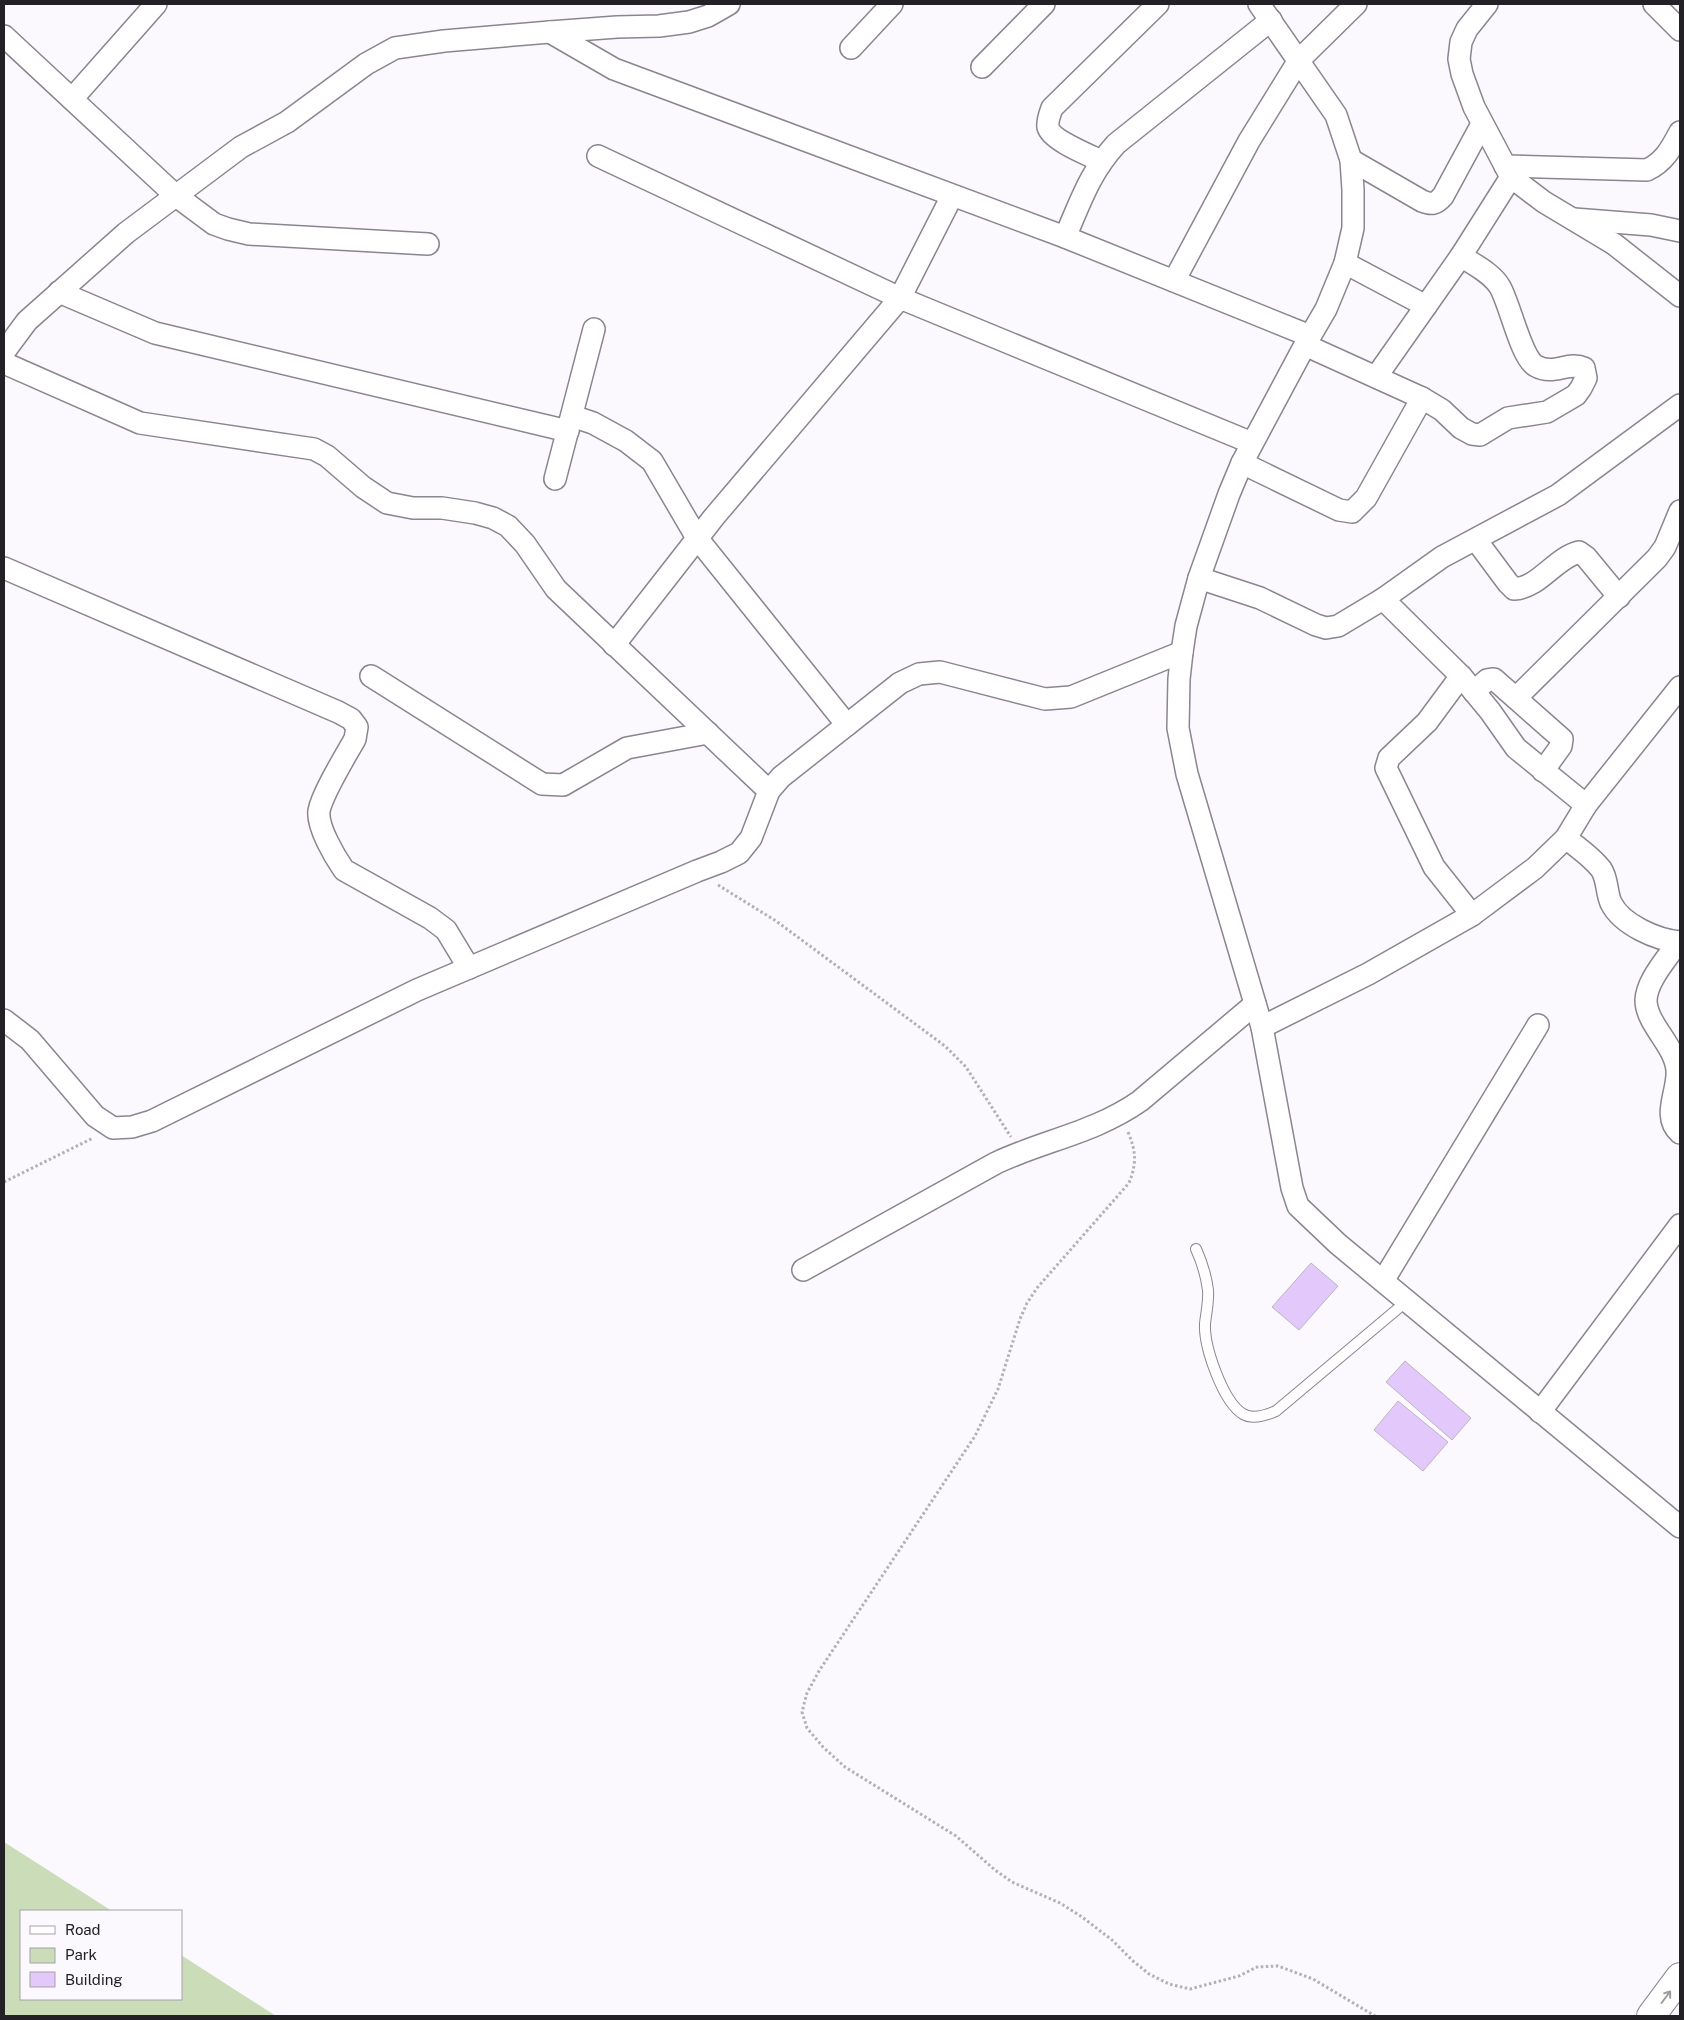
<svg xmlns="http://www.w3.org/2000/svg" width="1684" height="2020" font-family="'Public Sans',sans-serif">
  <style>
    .green { fill: #cbddb8 }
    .building { fill: #e3c8fb; stroke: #bbb4c2 }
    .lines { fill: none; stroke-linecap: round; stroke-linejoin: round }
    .service-casing { stroke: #8b8491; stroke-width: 12 }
    .minor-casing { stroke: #8b8491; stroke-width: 24 }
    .primary-casing { stroke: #8b8491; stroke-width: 30 }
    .path { stroke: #b3b0b6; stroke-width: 3; stroke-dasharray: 2.5 2.5; stroke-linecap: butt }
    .service { stroke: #fff; stroke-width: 10 }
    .minor { stroke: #fff; stroke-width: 21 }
    .primary { stroke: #fff; stroke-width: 28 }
    .oneway { stroke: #9c9b9d }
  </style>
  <rect width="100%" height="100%" fill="#fbf8fe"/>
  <polygon class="green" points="4,1842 112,1911 21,1911 21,1999 181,1999 181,1955 276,2016 4,2016"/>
  <g class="building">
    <polygon points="1311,1263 1338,1286 1299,1330 1272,1307"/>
    <polygon points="1405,1361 1471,1418 1452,1440 1386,1382"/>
    <polygon points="1398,1401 1448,1442 1423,1471 1374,1430"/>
  </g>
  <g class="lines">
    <g class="service-casing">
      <path id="service" d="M1196,1249C1202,1262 1206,1275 1208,1290C1209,1301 1206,1313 1205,1324C1204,1347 1223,1402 1243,1414C1253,1420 1267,1415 1276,1411L1407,1301"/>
    </g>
    <g class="minor-casing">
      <g id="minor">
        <polyline points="1259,4 1336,115 1351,160 1353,190 1353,228 1345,263 1326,309 1305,345 1242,463 1229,494 1199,578 1186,626 1182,652 1179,679 1178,728 1187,774 1262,1027 1292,1188 1298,1206 1338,1244 1680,1527"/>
        <polyline points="1487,4 1467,29 1461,42 1459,59 1462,74 1474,107 1511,177 1544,202 1614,244 1680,296"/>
        <polyline points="1654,4 1680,30"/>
        <polyline points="550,32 614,69 1065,237 1310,336"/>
        <polyline points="4,36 175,195 214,224 228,229 249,234 428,244"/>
        <polyline points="851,48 892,4"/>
        <polyline points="982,67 1044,4"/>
        <polyline points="72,99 156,4"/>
        <polyline points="598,156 900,298 1252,443"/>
        <path d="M1351,160L1422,201C1432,205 1436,204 1443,196L1482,124"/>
        <path d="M1101,161C1089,155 1051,140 1048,127C1047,121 1050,114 1052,108L1158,4"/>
        <path d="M1505,166L1647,170C1664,162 1671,149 1680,132"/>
        <polyline points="1574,219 1651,225 1680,231"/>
        <path d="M1065,237C1081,201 1089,174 1116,144L1271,20"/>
        <polyline points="1345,263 1426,306"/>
        <polyline points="1174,281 1249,141 1299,60 1356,4"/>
        <polyline points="59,292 155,333 568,431"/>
        <path d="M1305,345L1422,398L1442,410L1461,428L1472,434L1480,435L1508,418L1547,412L1576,395L1581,388L1586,378L1584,368C1568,361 1554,376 1536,366C1521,358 1510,304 1500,287C1492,273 1473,264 1461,256"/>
        <polyline points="4,352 27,321 126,233 241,147 287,122 366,64 395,48 444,41 550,32 617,27 659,26 689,22 708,16 729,4"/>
        <polyline points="4,363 140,423 314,449 327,456 363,487 387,503 413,508 442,508 475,513 493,518 508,526 525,544 556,589 769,791"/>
        <polyline points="1376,377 1461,256 1511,177"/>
        <polyline points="572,416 593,423 626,441 652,461 697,538 847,725"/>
        <polyline points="1242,463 1339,510 1352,512 1366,498 1422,398"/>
        <polyline points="555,479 594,329"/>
        <path d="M1476,540L1508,583L1514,589C1539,588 1555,558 1579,552L1586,557L1619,597"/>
        <path d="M4,568L338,712L351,719L357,727L355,739C346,755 322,794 319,811C317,827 335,857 344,870L430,918L446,930L469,968"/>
        <polyline points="1199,578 1260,598 1316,625 1326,628 1338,626 1383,599 1442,557 1558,495 1680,405"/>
        <polyline points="1383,599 1461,676 1490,711 1516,748 1586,805"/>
        <polyline points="614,645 714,517 900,298 952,196"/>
        <polyline points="371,676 542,784 563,785 627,748 708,733"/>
        <polyline points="1461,676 1427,722 1389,758 1386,768 1434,867 1472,915"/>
        <polyline points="1474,692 1487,680 1494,679 1562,739 1561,746 1543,771"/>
        <polyline points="1516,698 1657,558 1665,547 1680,511"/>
        <path d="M1566,838C1578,848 1592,857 1601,869C1608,879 1606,892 1611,903C1622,925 1657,940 1680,942"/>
        <path d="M1678,942C1667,959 1647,980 1646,1000C1646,1024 1675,1045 1677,1070C1679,1091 1661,1116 1680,1133"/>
        <polyline points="4,1020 30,1040 95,1116 113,1128 132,1127 152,1121 417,990 697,871 721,862 739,853 751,838 769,791 781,777 900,683 919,674 940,672 1045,699 1071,697 1182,652"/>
        <polyline points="1262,1027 1368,974 1472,915 1535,868 1566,838 1586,805 1680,687"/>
        <path d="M803,1270L996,1163C1045,1140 1094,1133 1140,1101L1255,1004"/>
        <polyline points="1383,1281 1538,1025"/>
        <polyline points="1540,1412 1680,1225"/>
      </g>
    </g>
    <g class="primary-casing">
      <polyline id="primary" points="1651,2016 1680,1977"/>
    </g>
    <g class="path">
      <polyline points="718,885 776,921 945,1046 966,1067 1011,1137"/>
      <path d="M1128,1132C1136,1151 1137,1163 1129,1183L1037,1288L1027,1303L1020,1319L998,1389L975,1436L819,1671L807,1693L802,1712L807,1728L823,1747L845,1767L956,1836L995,1870L1012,1882L1060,1903L1082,1917L1112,1940L1133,1961L1149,1974L1169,1984L1190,1989L1239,1976L1257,1967L1278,1966L1313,1979L1375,2016"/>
      <polyline points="4,1182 93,1138"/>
    </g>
    <use href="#service" class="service"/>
    <use href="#minor" class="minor"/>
    <use href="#primary" class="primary"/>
  </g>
  <defs><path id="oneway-shaft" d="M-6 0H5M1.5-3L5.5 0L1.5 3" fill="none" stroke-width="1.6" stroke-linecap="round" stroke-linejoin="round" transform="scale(1.25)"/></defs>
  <use class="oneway" href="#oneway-shaft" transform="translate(1666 1997) rotate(-53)"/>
  <rect width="1684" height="2020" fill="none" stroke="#242126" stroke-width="10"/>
  <rect x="20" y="1910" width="162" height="90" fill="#fbf8fe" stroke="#a5a2a8"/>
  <rect x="30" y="1926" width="25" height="8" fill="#ffffff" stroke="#a5a2a8"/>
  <text x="65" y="1935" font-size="15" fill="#242126">Road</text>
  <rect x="30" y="1948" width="25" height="15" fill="#cbddb8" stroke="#a5a2a8"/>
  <text x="65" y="1960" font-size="15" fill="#242126">Park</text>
  <rect x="30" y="1972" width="25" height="15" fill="#e3c8fb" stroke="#a5a2a8"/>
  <text x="65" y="1985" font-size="15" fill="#242126">Building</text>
</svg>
